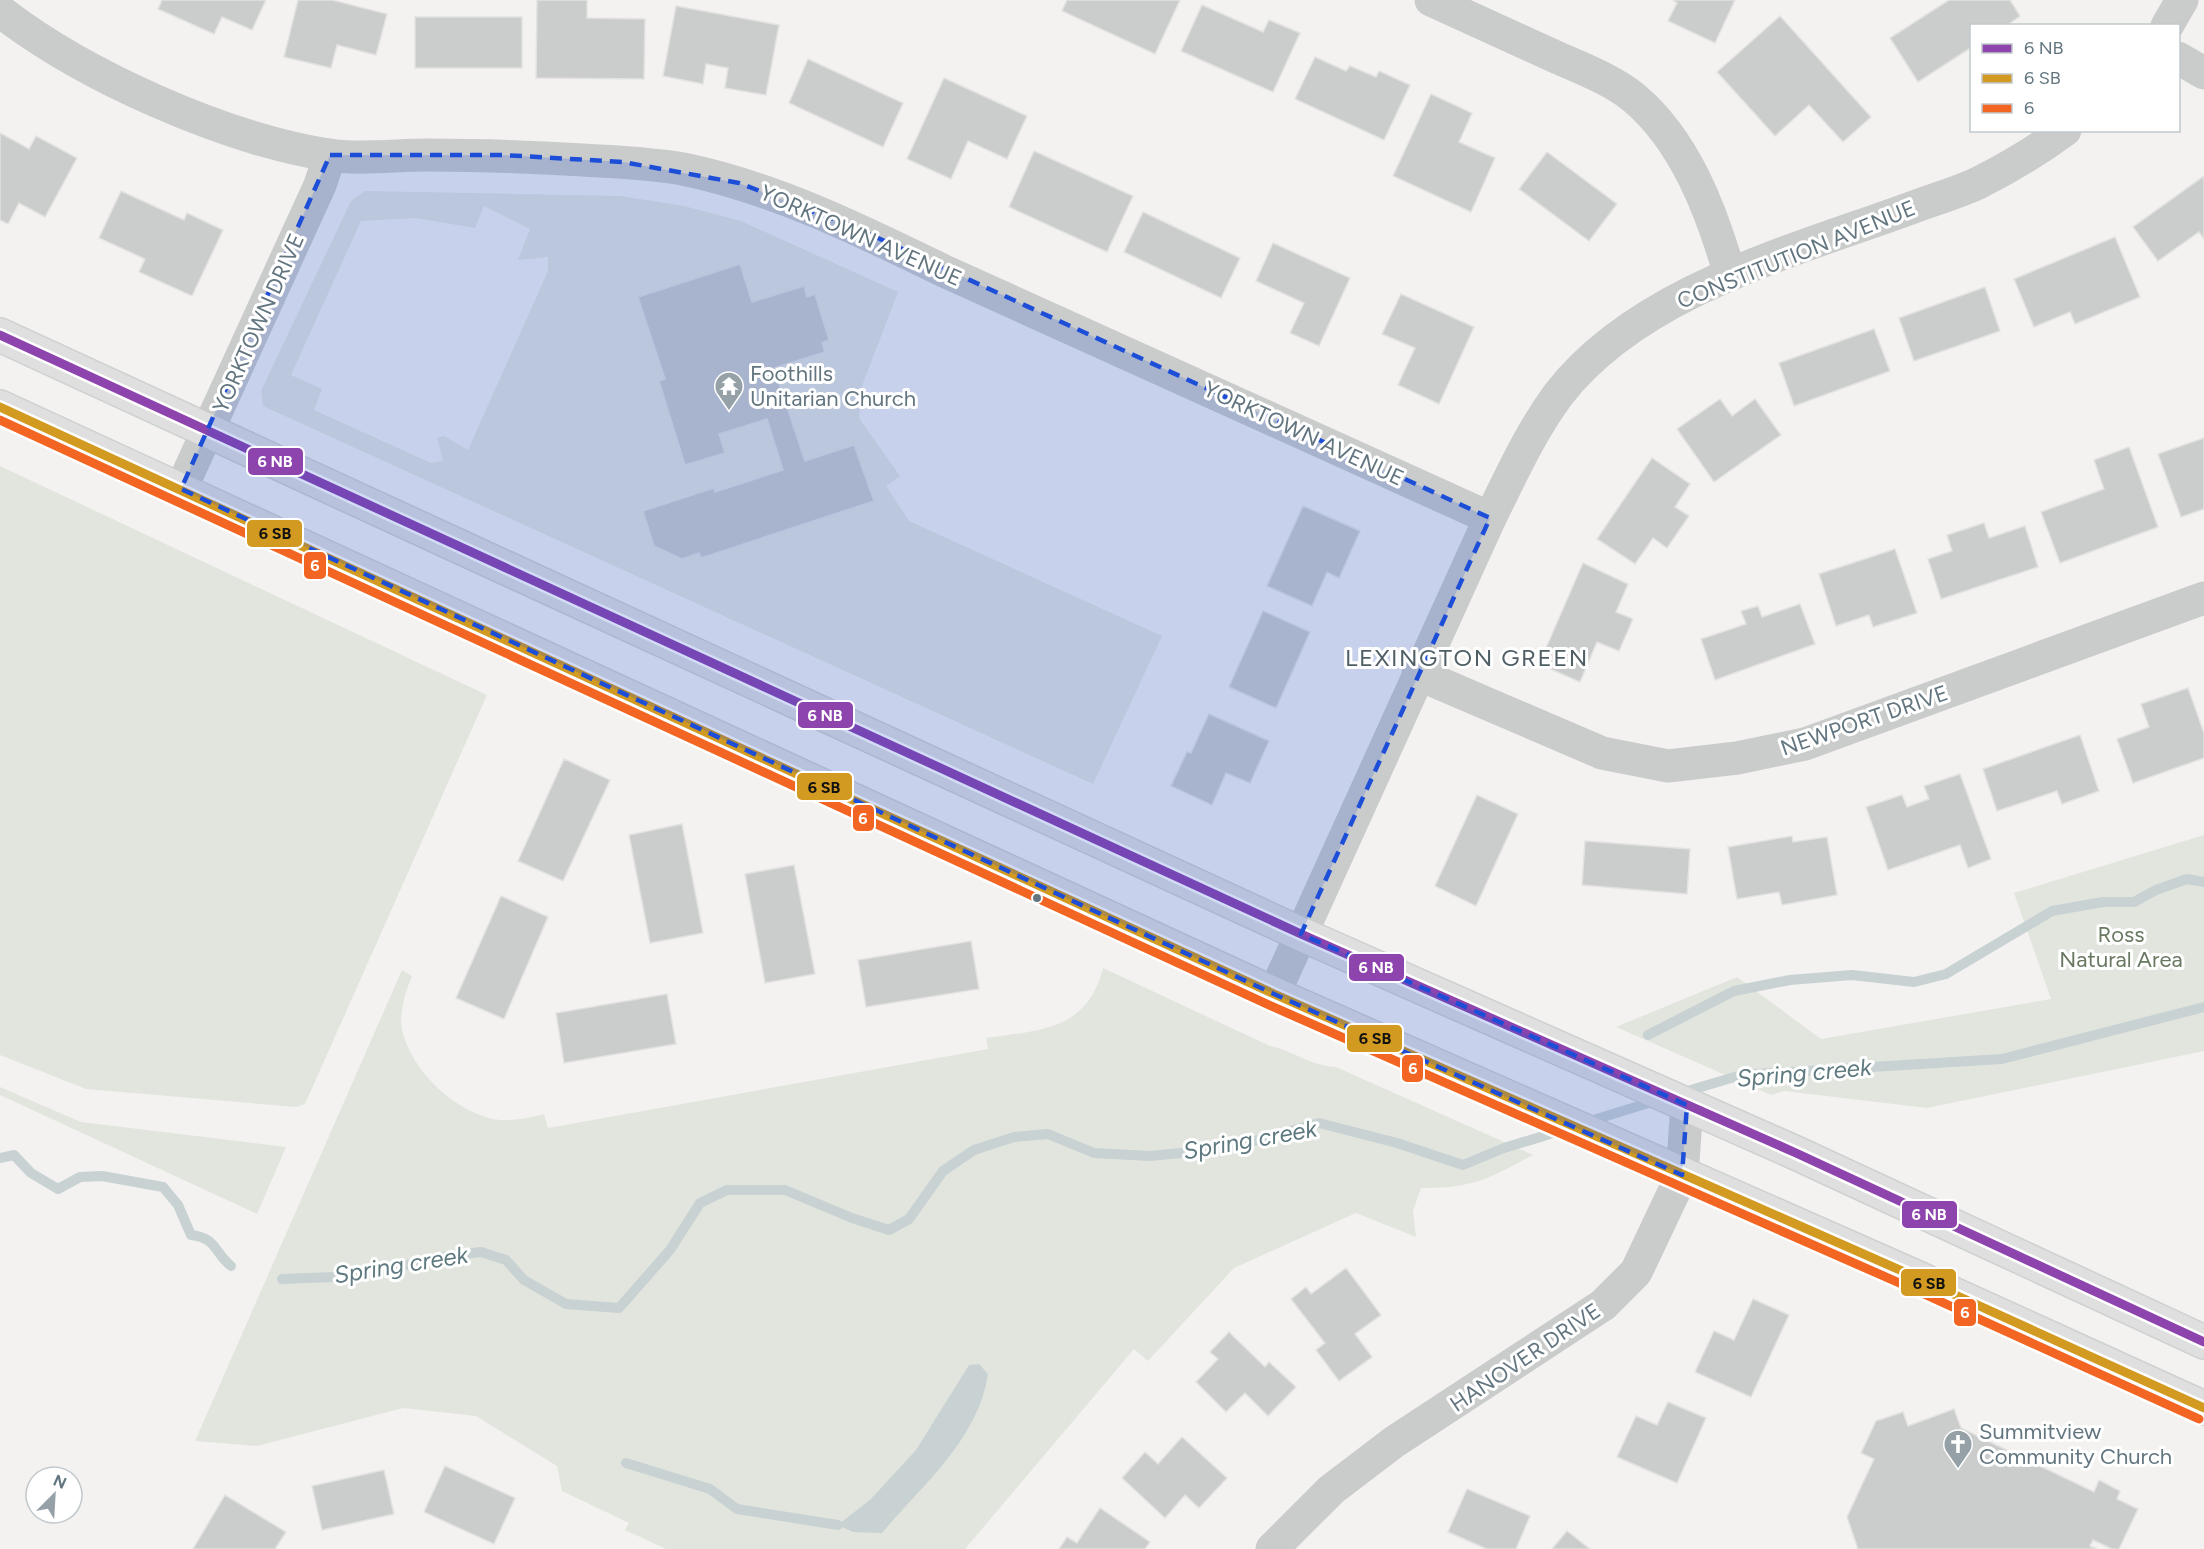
<svg xmlns="http://www.w3.org/2000/svg" width="2204" height="1549" font-family="Figtree,sans-serif">
  <style>
    .green { fill: #e2e5de; fill-rule: evenodd }
    .water { fill: #c8d2d3 }
    .lines { fill: none; stroke-linecap: round; stroke-linejoin: round }
    .stream { stroke: #c8d2d3; stroke-width: 10 }
    .building { fill: #cbcccc; stroke: #e2e2e0; stroke-width: 1.5 }
    .major-casing { stroke: #cfd0d0; stroke-width: 36 }
    .minor { stroke: #cacbcb; stroke-width: 33 }
    .major { stroke: #dfdfdf; stroke-width: 33 }
    .bus-1-casing { stroke: #fff; stroke-width: 14 }
    .bus-2-casing { stroke: #fff; stroke-width: 14 }
    .bus-3-casing { stroke: #fff; stroke-width: 14 }
    .bus-1 { stroke: #8e44ad; stroke-width: 9 }
    .bus-2 { stroke: #d29a20; stroke-width: 9 }
    .bus-3 { stroke: #f26522; stroke-width: 9 }
    .marked { fill: #1d4ed8; fill-opacity: 0.2; stroke: #1d4ed8; stroke-width: 4.5; stroke-dasharray: 12 8; stroke-linejoin: round }
    .bus-dot { fill: #637680; stroke: #fff; stroke-width: 2 }
    .labels { text-anchor: middle; stroke-width: 6; stroke-linejoin: round; paint-order: stroke }
    .street-label { font-size: 22px; fill: #637680; stroke: #fff }
    .poi-label { font-size: 22px; fill: #637680; stroke: #fff; text-anchor: start }
    .park-label { font-size: 22px; fill: #687861; stroke: #fff }
    .neighbourhood-label { font-size: 24px; letter-spacing: 1.5px; fill: #505f66; stroke: #fff }
    .water-label { font-size: 24px; font-style: italic; fill: #5e797f; stroke: #fff }
    .line-badge { stroke: #fff; stroke-width: 2 }
    .badge-label { font-size: 16px; text-anchor: middle; font-weight: bold; fill: #fff }
    .pale-badge-label { font-size: 16px; text-anchor: middle; font-weight: bold; fill: #111 }
  </style>
  <rect width="100%" height="100%" fill="#f3f2f0"/>
  <g class="green">
    <path d="M365,191L620,196L684,206L741,221L898,292L862,386L859,418L900,476L886,486L909,521L1162,636L1093,784L263,406L261,391L351,201ZM484,206L530,229L518,260L548,257V271L468,450L444,436L437,438L443,461L431,463L314,410L322,389L291,375L361,221L415,218L475,228ZM740,264L752,302L804,286L807,297L815,295L829,340L774,368L805,461L854,445L873,501L701,558L699,553L681,559L654,546L643,510L713,488L715,492L783,470L767,419L719,434L725,453L685,465L659,381L665,379L638,297Z"/>
    <polygon points="0,466 487,695 305,1104 296,1107 86,1089 0,1055"/>
    <polygon points="2204,835 2204,1051 1927,1108 1784,1091 1771,1095 1616,1027 1737,977 1821,1039 2051,999 2014,893"/>
    <path d="M1103,968L1270,1046C1294,1051 1311,1066 1336,1067L1533,1155C1491,1178 1471,1189 1421,1188L1413,1211L1416,1237L1356,1213L1234,1268L1148,1361L1134,1349L965,1549H666L625,1530L629,1523L562,1491L557,1466L476,1416L403,1408L257,1446L195,1441L402,970L412,976C405,993 398,1015 403,1034C414,1072 452,1108 489,1118C505,1123 529,1118 544,1114L548,1128L988,1049L986,1038C1040,1030 1087,1031 1103,968Z"/>
    <polygon points="0,1087 81,1122 286,1147 257,1214 0,1095"/>
  </g>
  <path class="water" d="M979,1364L988,1374C978,1440 923,1484 882,1533L853,1532L838,1525L871,1499L916,1450L969,1365Z"/>
  <g class="lines">
    <g class="stream">
      <polyline points="1648,1035 1734,991 1790,980 1852,975 1914,982 1946,974 2052,911 2103,902 2134,902 2156,890 2187,879 2204,882"/>
      <polyline points="1681,1093 1741,1075 2002,1059 2204,1007"/>
      <polyline points="1587,1122 1658,1100"/>
      <path d="M0,1158L14,1155L31,1173L58,1189L80,1177L102,1176L163,1187L178,1205L191,1235C217,1238 213,1251 231,1266"/>
      <polyline points="282,1279 360,1276 435,1258 481,1252 506,1260 524,1280 566,1304 619,1308 670,1250 700,1203 727,1190 785,1190 852,1218 889,1230 909,1219 943,1171 974,1150 1014,1137 1048,1134 1094,1153 1149,1156 1225,1149 1319,1123 1397,1143 1463,1165 1504,1148 1563,1130"/>
      <polyline points="626,1463 710,1489 737,1509 838,1525"/>
    </g>
  </g>
  <g class="building">
    <polygon points="162,0 266,0 252,30 222,17 214,34 158,9"/>
    <polygon points="298,0 332,0 387,14 376,55 337,45 331,68 284,57"/>
    <polygon points="537,0 587,0 587,18 645,19 644,79 536,78"/>
    <polygon points="1067,0 1180,0 1155,54 1062,11"/>
    <polygon points="1673,0 1735,0 1715,43 1668,21 1677,3"/>
    <polygon points="1949,0 2010,0 2020,16 2006,26 1972,26 1972,47 1918,82 1890,38"/>
    <polygon points="1202,5 1263,32 1269,20 1300,33 1273,92 1181,51"/>
    <polygon points="676,6 779,25 766,95 725,88 728,68 706,64 703,84 663,76"/>
    <polygon points="1780,16 1871,117 1843,142 1809,105 1775,136 1717,72"/>
    <rect x="415" y="17" width="107" height="51"/>
    <polygon points="1315,57 1346,71 1350,66 1376,77 1379,71 1410,85 1384,140 1295,99"/>
    <polygon points="808,59 903,103 883,147 789,103"/>
    <polygon points="944,78 1027,116 1007,159 968,141 951,179 907,159"/>
    <polygon points="1431,94 1472,113 1459,142 1495,158 1471,212 1393,176"/>
    <polygon points="0,133 29,149 36,136 77,158 45,217 19,203 8,224 0,220"/>
    <polygon points="1034,151 1133,196 1107,252 1009,207"/>
    <polygon points="1547,152 1617,204 1589,241 1519,189"/>
    <polygon points="2204,176 2204,239 2199,232 2158,261 2133,227"/>
    <polygon points="121,191 184,220 187,213 223,230 192,296 139,272 145,259 99,238"/>
    <polygon points="1143,212 1240,258 1221,298 1124,252"/>
    <polygon points="2115,237 2140,297 2075,324 2070,312 2034,327 2014,279"/>
    <polygon points="1273,243 1350,278 1319,346 1290,333 1304,303 1256,281"/>
    <polygon points="740,264 752,302 804,286 807,297 815,294 829,340 822,343 825,352 774,368 805,461 854,445 874,501 701,558 699,553 682,559 654,546 643,511 714,488 715,492 783,470 767,419 719,434 725,453 685,465 659,381 665,379 638,297"/>
    <polygon points="1985,287 2000,331 1914,361 1899,318"/>
    <polygon points="1401,294 1474,327 1439,404 1398,385 1415,348 1382,334"/>
    <polygon points="1874,329 1890,371 1794,406 1779,363"/>
    <polygon points="1720,399 1732,416 1755,399 1781,435 1714,482 1677,429"/>
    <polygon points="2204,438 2204,509 2181,517 2158,454"/>
    <polygon points="2129,447 2158,527 2060,563 2041,512 2104,489 2094,460"/>
    <polygon points="1652,458 1690,484 1675,507 1689,516 1667,548 1653,538 1635,564 1597,539"/>
    <polygon points="1303,506 1360,531 1339,578 1327,572 1312,606 1267,586"/>
    <polygon points="1984,523 1989,538 2025,526 2038,567 1941,599 1928,559 1952,551 1947,535"/>
    <polygon points="1895,549 1917,613 1873,627 1869,615 1836,626 1819,574"/>
    <polygon points="1583,563 1628,584 1616,612 1633,619 1619,651 1597,642 1580,682 1539,664"/>
    <polygon points="1800,604 1815,644 1715,680 1701,639 1746,624 1741,611 1758,606 1762,617"/>
    <polygon points="1263,611 1310,632 1276,708 1229,687"/>
    <polygon points="2188,688 2204,733 2204,758 2133,783 2117,739 2149,727 2141,704"/>
    <polygon points="1209,714 1269,741 1250,783 1226,773 1212,805 1171,786 1187,752 1191,753"/>
    <polygon points="2080,735 2099,791 2062,804 2057,791 1997,811 1983,769"/>
    <polygon points="564,759 610,780 563,881 518,861"/>
    <polygon points="1960,774 1991,859 1968,868 1960,845 1888,870 1866,807 1902,795 1907,807 1929,799 1924,786"/>
    <polygon points="1477,795 1518,814 1476,906 1435,886"/>
    <polygon points="682,824 703,933 650,943 629,835"/>
    <polygon points="1792,836 1793,842 1827,837 1837,895 1782,905 1779,892 1737,899 1728,847"/>
    <polygon points="1585,841 1690,849 1687,894 1582,885"/>
    <polygon points="794,865 815,974 765,983 745,874"/>
    <polygon points="501,896 548,917 504,1019 456,998"/>
    <polygon points="971,941 979,989 866,1007 858,960"/>
    <polygon points="667,994 676,1044 564,1063 556,1013"/>
    <polygon points="1346,1268 1381,1315 1355,1334 1372,1357 1339,1381 1316,1350 1325,1343 1291,1299 1306,1287 1311,1294"/>
    <polygon points="1753,1299 1789,1315 1751,1397 1695,1372 1714,1331 1734,1340"/>
    <polygon points="1229,1332 1265,1367 1269,1362 1296,1387 1268,1416 1245,1393 1226,1412 1196,1382 1218,1359 1210,1352"/>
    <polygon points="1668,1402 1706,1418 1677,1483 1617,1457 1636,1416 1657,1425"/>
    <polygon points="1954,1409 1961,1428 2094,1492 2099,1480 2120,1491 2117,1499 2138,1509 2119,1549 2112,1549 2093,1540 2090,1546 2097,1549 1858,1549 1847,1517 1874,1459 1861,1453 1876,1421 1903,1412 1908,1426"/>
    <polygon points="1182,1437 1227,1478 1199,1508 1185,1495 1165,1518 1122,1478 1145,1452 1158,1464"/>
    <polygon points="445,1466 515,1498 494,1544 424,1512"/>
    <polygon points="384,1470 394,1514 322,1530 312,1486"/>
    <polygon points="1467,1489 1530,1516 1516,1549 1487,1549 1448,1532"/>
    <polygon points="225,1495 286,1532 275,1549 193,1549"/>
    <polygon points="1100,1508 1150,1542 1145,1549 1059,1549 1067,1537 1077,1543"/>
    <polygon points="1567,1531 1590,1549 1552,1549"/>
  </g>
  <g class="lines">
    <g class="major-casing">
      <g id="major">
        <polyline points="0,335 1301,934 1796,1153 2204,1342"/>
        <polyline points="0,407 1274,994 1918,1278 2204,1408"/>
      </g>
    </g>
    <g class="minor">
      <path d="M1431,0C1473,19 1514,38 1556,57C1581,68 1612,80 1633,97C1685,140 1712,212 1730,275"/>
      <path d="M0,11C84,76 223,138 328,155C360,160 396,155 428,155C480,155 531,157 583,160C616,162 650,163 683,169C775,188 860,230 944,271L1490,518"/>
      <polyline points="2167,26 2182,0"/>
      <polyline points="2178,58 2204,73"/>
      <polyline points="181,489 320,185 330,155"/>
      <polyline points="1418,674 1602,753 1668,766 1737,758 1805,744 2204,598"/>
      <path d="M1274,994L1490,518C1511,476 1530,433 1558,395C1638,291 1794,251 1911,208C1934,199 1958,193 1980,182C2010,167 2038,150 2065,130"/>
      <polyline points="1272,1549 1331,1490 1394,1442 1603,1305 1636,1272 1682,1175 1687,1105"/>
    </g>
    <use href="#major" class="major"/>
    <g class="bus-1-casing">
      <polyline id="bus-1" points="0,335 1301,934 1796,1153 2204,1342"/>
    </g>
    <g class="bus-2-casing">
      <polyline id="bus-2" points="0,407 1274,994 1918,1278 2204,1408"/>
    </g>
    <g class="bus-3-casing">
      <polyline id="bus-3" points="0,420 1269,1005 1913,1289 2199,1419"/>
    </g>
    <use href="#bus-1" class="bus-1"/>
    <use href="#bus-2" class="bus-2"/>
    <use href="#bus-3" class="bus-3"/>
  </g>
  <path class="marked" d="M330,155H503L623,162L739,183L856,228L1490,518L1301,934L1687,1105L1682,1175L1274,994L181,489Z"/>
  <defs>
    <g id="temple-pin" transform="scale(1.5)"><path d="M0 17L-7.5 6A9.5 9.5 0 1 1 7.5 6Z" fill="#95a1a7" stroke="#fff"/><path d="M0-6L5-2H3V0L6.5 2.5H4V6H1.5V3h-3V6H-4V2.5H-6.5L-3 0V-2H-5Z" fill="#fff"/></g>
    <g id="church-pin" transform="scale(1.5)"><path d="M0 17L-7.5 6A9.5 9.5 0 1 1 7.5 6Z" fill="#95a1a7" stroke="#fff"/><path d="M-1.2-6h2.4v3.5h3.3v2.4h-3.3V6h-2.4V-.1h-3.3v-2.4h3.3Z" fill="#fff"/></g>
  </defs>
  <g fill-rule="evenodd">
    <use href="#temple-pin" x="729" y="386"/>
    <use href="#church-pin" x="1958" y="1444"/>
  </g>
  <circle class="bus-dot" cx="1037" cy="898" r="5"/>
  <g class="labels">
    <g class="street-label">
      <text transform="translate(861 235) rotate(24)" y="8">YORKTOWN AVENUE</text>
      <text transform="translate(1796 254) rotate(-22)" y="8">CONSTITUTION AVENUE</text>
      <text transform="translate(258 323) rotate(-66)" y="8">YORKTOWN DRIVE</text>
      <text transform="translate(1304 433) rotate(25)" y="8">YORKTOWN AVENUE</text>
      <text transform="translate(1864 720) rotate(-19)" y="8">NEWPORT DRIVE</text>
      <text transform="translate(1525 1357) rotate(-34)" y="8">HANOVER DRIVE</text>
    </g>
    <g class="poi-label">
      <text x="750" y="381">Foothills<tspan x="750" dy="25">Unitarian Church</tspan></text>
      <text x="1979" y="1439">Summitview<tspan x="1979" dy="25">Community Church</tspan></text>
    </g>
    <g class="park-label">
      <text x="2121" y="942">Ross<tspan x="2121" dy="25">Natural Area</tspan></text>
    </g>
    <g class="neighbourhood-label">
      <text x="1467" y="666">LEXINGTON GREEN</text>
    </g>
    <g class="water-label">
      <text transform="translate(1804 1073) rotate(-5)" y="8">Spring creek</text>
      <text transform="translate(1250 1140) rotate(-10)" y="8">Spring creek</text>
      <text transform="translate(401 1265) rotate(-9)" y="8">Spring creek</text>
    </g>
  </g>
  <g class="line-badge">
    <rect x="247" y="447" width="57" height="29" rx="6" fill="#8e44ad"/>
    <rect x="246" y="519" width="57" height="29" rx="6" fill="#d29a20"/>
    <rect x="303" y="551" width="24" height="29" rx="6" fill="#f26522"/>
    <rect x="797" y="701" width="57" height="28" rx="6" fill="#8e44ad"/>
    <rect x="796" y="772" width="57" height="29" rx="6" fill="#d29a20"/>
    <rect x="852" y="804" width="23" height="28" rx="6" fill="#f26522"/>
    <rect x="1348" y="953" width="57" height="29" rx="6" fill="#8e44ad"/>
    <rect x="1346" y="1024" width="57" height="29" rx="6" fill="#d29a20"/>
    <rect x="1401" y="1054" width="23" height="29" rx="6" fill="#f26522"/>
    <rect x="1901" y="1200" width="57" height="29" rx="6" fill="#8e44ad"/>
    <rect x="1900" y="1268" width="57" height="29" rx="6" fill="#d29a20"/>
    <rect x="1953" y="1298" width="24" height="29" rx="6" fill="#f26522"/>
  </g>
  <g class="badge-label">
    <text x="275" y="467">6 NB</text>
    <text x="315" y="571">6</text>
    <text x="825" y="721">6 NB</text>
    <text x="863" y="824">6</text>
    <text x="1376" y="973">6 NB</text>
    <text x="1413" y="1074">6</text>
    <text x="1929" y="1220">6 NB</text>
    <text x="1965" y="1318">6</text>
  </g>
  <g class="pale-badge-label">
    <text x="275" y="539">6 SB</text>
    <text x="824" y="793">6 SB</text>
    <text x="1375" y="1044">6 SB</text>
    <text x="1929" y="1289">6 SB</text>
  </g>
  <rect x="1970" y="24" width="210" height="108" fill="#ffffff" stroke="#c1c8cc" stroke-width="1.5"/>
  <rect x="1982" y="44" width="30" height="9" fill="#8e44ad" stroke="#c1c8cc" stroke-width="1.5"/>
  <text x="2024" y="54" font-size="18" fill="#637680">6 NB</text>
  <rect x="1982" y="74" width="30" height="9" fill="#d29a20" stroke="#c1c8cc" stroke-width="1.5"/>
  <text x="2024" y="84" font-size="18" fill="#637680">6 SB</text>
  <rect x="1982" y="104" width="30" height="9" fill="#f26522" stroke="#c1c8cc" stroke-width="1.5"/>
  <text x="2024" y="114" font-size="18" fill="#637680">6</text>
  <g transform="translate(54 1495) rotate(24)"><circle r="28" fill="#ffffff" stroke="#c1c8cc" stroke-width="1.5"/>
  <path d="M0-4.5L10 22L0 15L-10 22Z" fill="#95a1a7"/>
  <text y="-9" font-size="16" font-weight="bold" text-anchor="middle" fill="#637680">N</text>
  </g>
</svg>
